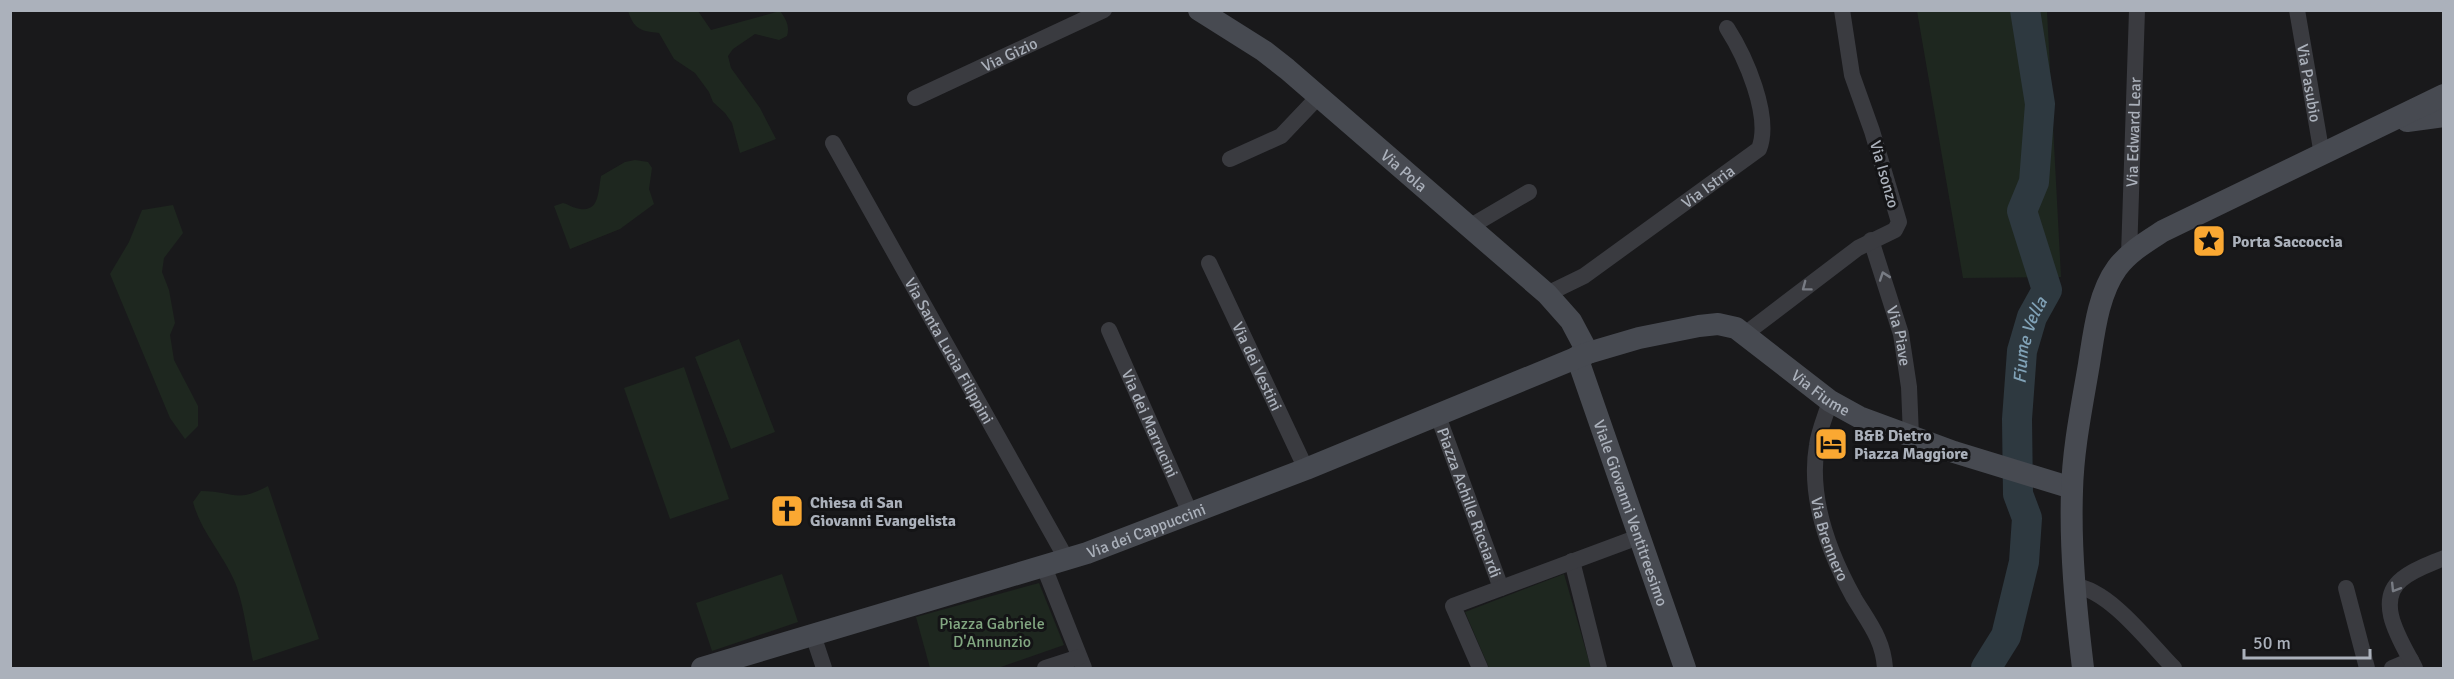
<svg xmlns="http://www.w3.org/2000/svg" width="2454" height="679" font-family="Signika,sans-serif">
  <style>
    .green { fill: #1e271f }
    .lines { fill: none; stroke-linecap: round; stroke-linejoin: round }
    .river { stroke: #2e3940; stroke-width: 30 }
    .street { stroke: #3a3b40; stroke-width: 16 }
    .secondary { stroke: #474a51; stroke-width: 22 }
    .oneway { stroke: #787c84 }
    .labels { text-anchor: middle; stroke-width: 6; stroke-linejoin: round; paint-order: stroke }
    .street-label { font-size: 16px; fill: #abb1bb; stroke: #141416 }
    .poi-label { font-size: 16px; font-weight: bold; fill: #abb1bb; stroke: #141416; text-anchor: start }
    .park-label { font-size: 16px; fill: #82a781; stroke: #141416 }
    .water-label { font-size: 18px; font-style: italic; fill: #81a2b7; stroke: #141416 }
  </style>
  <rect width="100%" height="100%" fill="#19191b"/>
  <g class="green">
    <path d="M628,11H698L711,30L780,11C786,19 790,26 787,36L779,40L755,34L733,49L728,56L731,68L760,108L776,139L740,153L732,123L725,113L713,102L709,92L695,73L674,59L659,33C640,31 634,29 628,11Z"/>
    <polygon points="1917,11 2047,11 2061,277 1963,278"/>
    <path d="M635,160L648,162L652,168L649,189L654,204L620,229L570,249L554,206L563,203C568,204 571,207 576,208C600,215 598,191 601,176L625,162Z"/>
    <polygon points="173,205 183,233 164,258 162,272 169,290 175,323 170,335 174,360 198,406 198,426 185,439 170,418 110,274 129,242 142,210"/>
    <polygon points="739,339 775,432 731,449 695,357"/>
    <polygon points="684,367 729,499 670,519 624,388"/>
    <path d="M268,486L319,639L253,661C248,638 243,600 234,580C222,553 200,530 193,502L201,491C234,491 235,504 268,486Z"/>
    <polygon points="782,574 798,622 712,651 696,603"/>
    <polygon points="1564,574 1591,668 1489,668 1465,612"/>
    <polygon points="1039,583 1064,645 998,668 930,668 916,617"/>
  </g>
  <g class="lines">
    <path class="river" id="s1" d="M1986,668L2006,636L2024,562L2027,518L2018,494L2017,419L2022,351L2032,317L2047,290L2022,211L2034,182L2040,104L2025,10"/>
    <g class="street">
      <path id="s2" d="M2297,10L2322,155"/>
      <path id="s3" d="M915,98L1104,10"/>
      <path id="s4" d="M833,143L1067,560"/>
      <polyline points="1230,159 1281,136 1319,96"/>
      <polyline points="1471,226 1529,192"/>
      <path id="s5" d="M1871,240L1901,334L1909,387L1911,436"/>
      <path id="s6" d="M2129,255L2137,10"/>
      <path id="s7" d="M1209,263L1306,469"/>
      <path id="s8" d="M1547,294L1584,276L1759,149C1772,116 1745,56 1727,28"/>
      <path id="s9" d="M1109,330L1191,515"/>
      <polyline points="1745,334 1858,248 1895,230 1899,222 1872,131 1852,75 1842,10"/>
      <path id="s10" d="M1830,401C1826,415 1819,430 1817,445C1808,498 1829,553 1854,598C1869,623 1883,639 1885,668"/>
      <path id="s11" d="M1438,416L1501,588"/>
      <polyline points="1572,561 1599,668"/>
      <polyline points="1044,567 1084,668"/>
      <path d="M2075,586C2110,590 2150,644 2174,668"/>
      <polyline points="2346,588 2367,668"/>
      <polyline points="813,635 824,668"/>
      <polyline points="1045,668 1079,657"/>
      <polyline points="1480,668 1453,606 1641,536"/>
      <polyline points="2392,668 2411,660"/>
      <path d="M2415,668C2403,644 2373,602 2402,579C2414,569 2430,564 2444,558"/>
    </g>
    <g class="secondary">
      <path id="s12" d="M1199,10L1264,51L1287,69L1547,294L1571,321L1588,353"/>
      <polyline points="2407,121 2444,116"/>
      <path id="s13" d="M1577,357L1685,668"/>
      <path id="s14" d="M702,668L1087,553L1306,469L1588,353L1639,338L1699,326L1718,324L1736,328L1830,401L1859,417L1954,452L2072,488"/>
      <path d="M2083,668C2076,610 2070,550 2072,491C2073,448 2082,406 2089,364C2094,333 2098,294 2117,268C2129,252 2146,242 2163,231L2444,95"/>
    </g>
  </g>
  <defs><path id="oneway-chevron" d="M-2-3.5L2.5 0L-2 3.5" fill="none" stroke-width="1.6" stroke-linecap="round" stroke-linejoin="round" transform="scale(1.5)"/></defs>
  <g class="oneway">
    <use href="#oneway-chevron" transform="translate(1884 276) rotate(-109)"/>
    <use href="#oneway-chevron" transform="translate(1806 287) rotate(143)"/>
    <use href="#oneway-chevron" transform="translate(2395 588) rotate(122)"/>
  </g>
  <defs>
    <g id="sight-square" transform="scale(1.725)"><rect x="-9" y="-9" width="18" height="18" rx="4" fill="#faa832" stroke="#141416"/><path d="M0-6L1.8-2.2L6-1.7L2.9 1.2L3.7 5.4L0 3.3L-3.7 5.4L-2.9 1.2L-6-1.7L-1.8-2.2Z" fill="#111"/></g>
    <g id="hotel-square" transform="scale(1.725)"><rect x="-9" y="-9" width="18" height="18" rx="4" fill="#faa832" stroke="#141416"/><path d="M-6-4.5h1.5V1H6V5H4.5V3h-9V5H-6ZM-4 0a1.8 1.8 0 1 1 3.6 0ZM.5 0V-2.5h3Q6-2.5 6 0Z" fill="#111"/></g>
    <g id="church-square" transform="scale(1.725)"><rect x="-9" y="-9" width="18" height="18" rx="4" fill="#faa832" stroke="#141416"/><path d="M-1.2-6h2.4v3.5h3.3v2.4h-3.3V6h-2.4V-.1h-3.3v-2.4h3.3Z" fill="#111"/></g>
  </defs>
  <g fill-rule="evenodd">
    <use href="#sight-square" x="2209" y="241"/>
    <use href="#hotel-square" x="1831" y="444"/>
    <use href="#church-square" x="787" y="511"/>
  </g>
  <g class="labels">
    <g class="street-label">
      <text dy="6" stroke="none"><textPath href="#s3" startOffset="104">Via Gizio</textPath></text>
      <text dy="6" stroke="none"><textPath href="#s2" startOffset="74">Via Pasubio</textPath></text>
      <text dy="6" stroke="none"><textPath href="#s6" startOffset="123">Via Edward Lear</textPath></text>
      <text dy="6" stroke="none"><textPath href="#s12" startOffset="261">Via Pola</textPath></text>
      <text transform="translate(1885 174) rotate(74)" y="6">Via Isonzo</text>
      <text dy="6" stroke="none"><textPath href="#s8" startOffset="194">Via Istria</textPath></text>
      <text dy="6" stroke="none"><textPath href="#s5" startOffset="100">Via Piave</textPath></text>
      <text dy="6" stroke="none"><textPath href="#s4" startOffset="238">Via Santa Lucia Filippini</textPath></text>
      <text dy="6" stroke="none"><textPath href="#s7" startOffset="114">Via dei Vestini</textPath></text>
      <text dy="6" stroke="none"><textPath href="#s14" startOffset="1200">Via Fiume</textPath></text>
      <text dy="6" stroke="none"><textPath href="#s9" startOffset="102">Via dei Marrucini</textPath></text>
      <text dy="6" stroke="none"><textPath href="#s11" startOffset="92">Piazza Achille Ricciardi</textPath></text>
      <text dy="6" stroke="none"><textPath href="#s13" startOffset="165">Viale Giovanni Ventitreesimo</textPath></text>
      <text dy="6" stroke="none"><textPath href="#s14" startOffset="465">Via dei Cappuccini</textPath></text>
      <text dy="6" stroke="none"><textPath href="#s10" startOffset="142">Via Brennero</textPath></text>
    </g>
    <g class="poi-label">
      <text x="2232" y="247">Porta Saccoccia</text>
      <text x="1854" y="441">B&amp;B Dietro<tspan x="1854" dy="18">Piazza Maggiore</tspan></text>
      <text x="810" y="508">Chiesa di San<tspan x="810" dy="18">Giovanni Evangelista</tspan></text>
    </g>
    <g class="park-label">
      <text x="992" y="629">Piazza Gabriele<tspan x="992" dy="18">D'Annunzio</tspan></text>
    </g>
    <g class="water-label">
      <text dy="6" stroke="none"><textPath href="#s1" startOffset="339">Fiume Vella</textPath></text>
    </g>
  </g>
  <rect width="2454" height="679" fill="none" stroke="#abb1bb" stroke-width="24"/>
  <path d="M2244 649v9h126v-9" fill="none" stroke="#abb1bb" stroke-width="3"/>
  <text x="2253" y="649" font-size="18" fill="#abb1bb" stroke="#141416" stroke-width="4.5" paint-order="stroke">50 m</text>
</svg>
